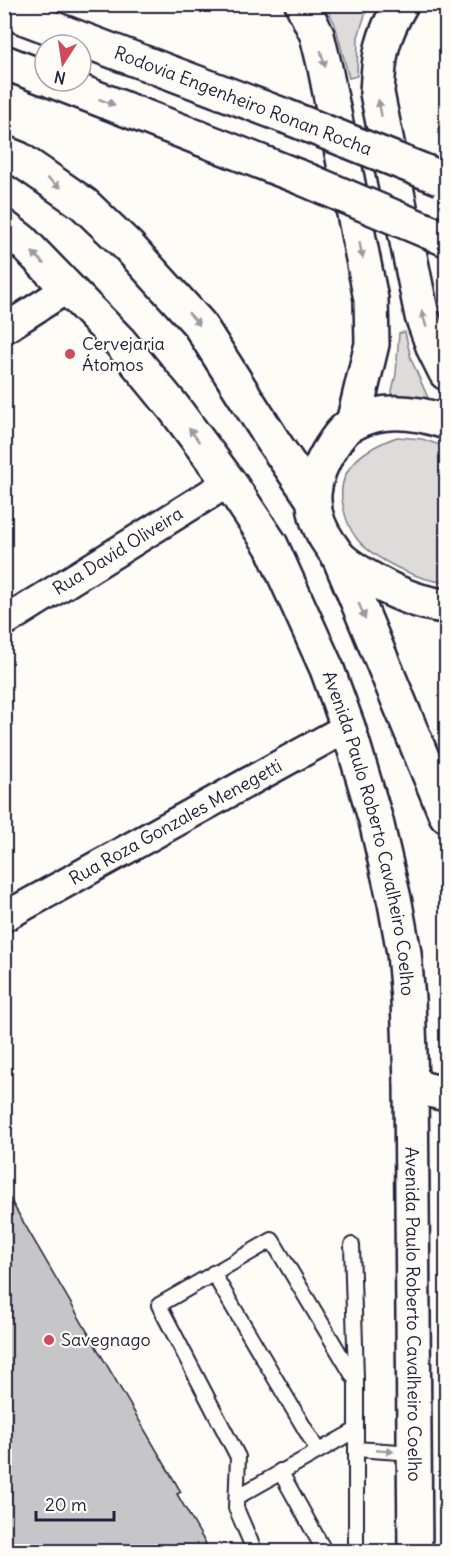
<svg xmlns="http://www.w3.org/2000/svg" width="451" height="1556" font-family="Delius,sans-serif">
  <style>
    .green { fill: #dddcdb; stroke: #807f8b; stroke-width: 1.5 }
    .building { fill: #c6c6c8; stroke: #22223b; stroke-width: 1.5 }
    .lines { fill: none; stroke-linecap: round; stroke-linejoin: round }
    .service-casing { stroke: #22223b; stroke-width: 18 }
    .minor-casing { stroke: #22223b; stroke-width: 33 }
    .tertiary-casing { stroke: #22223b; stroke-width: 38 }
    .primary-casing { stroke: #22223b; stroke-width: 38 }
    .motorway-casing { stroke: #22223b; stroke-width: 38 }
    .service { stroke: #fdfcf7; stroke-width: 14 }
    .minor { stroke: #fdfcf7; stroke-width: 28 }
    .tertiary { stroke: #fdfcf7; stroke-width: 33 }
    .primary { stroke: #fdfcf7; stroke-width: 33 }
    .motorway { stroke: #fdfcf7; stroke-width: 33 }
    .motorway-bridge-casing { stroke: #22223b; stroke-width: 38; stroke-linecap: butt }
    .motorway-bridge { stroke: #fdfcf7; stroke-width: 33 }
    .oneway { fill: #9a9aa2 }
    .poi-dot { fill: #d1495b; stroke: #fdfcf7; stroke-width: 2 }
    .labels { text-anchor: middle; stroke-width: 4.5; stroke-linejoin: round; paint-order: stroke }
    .street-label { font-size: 18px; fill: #22223b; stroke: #fdfcf7 }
    .poi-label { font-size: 18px; fill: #22223b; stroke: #fdfcf7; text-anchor: start }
  </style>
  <rect width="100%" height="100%" fill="#fdfcf7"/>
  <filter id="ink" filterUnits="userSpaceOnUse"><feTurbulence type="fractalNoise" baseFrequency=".0167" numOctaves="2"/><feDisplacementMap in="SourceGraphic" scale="12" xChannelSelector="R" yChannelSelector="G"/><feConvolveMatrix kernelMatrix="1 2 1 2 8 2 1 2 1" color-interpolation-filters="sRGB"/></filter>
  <g filter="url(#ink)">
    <g class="green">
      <polygon points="325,5 368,5 358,37 357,76 349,78 335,24"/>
      <polygon points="405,332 411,359 428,398 391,395 396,374 399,333"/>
      <path d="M397,437L422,439L446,447V582C430,582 413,575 398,568C384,561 367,552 357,539C349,529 345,517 343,505C335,468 366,448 397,437Z"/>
    </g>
    <polygon class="building" points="4,1189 181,1492 177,1494 210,1551 4,1551"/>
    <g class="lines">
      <g class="service-casing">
        <g id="service">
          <polyline points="352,1245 356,1378"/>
          <polyline points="213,1273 318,1451"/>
          <polyline points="356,1449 414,1453"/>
          <polyline points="280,1471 325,1552"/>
          <polyline points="237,1497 356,1430"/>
          <polyline points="255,1552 236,1508 238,1457 159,1305 272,1240 356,1381 356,1552"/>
        </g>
      </g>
      <g class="minor-casing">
        <g id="minor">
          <polyline points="4,329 68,288"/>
          <path id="s1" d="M4,622L229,482"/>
          <path id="s2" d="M4,917L348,727"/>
        </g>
      </g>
      <g class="tertiary-casing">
        <g id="tertiary">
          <path id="s3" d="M4,227L21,240L120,342L174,408L229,482L271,545L327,669L348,727L376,821L395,903L404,953L408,999L411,1082L415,1552"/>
        </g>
      </g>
      <g class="primary-casing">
        <g id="primary">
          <polyline points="302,4 317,35 325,68 371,299 372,344 353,423"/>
          <path d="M401,4C381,38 379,55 377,93L422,316L434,349L446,373"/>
          <path d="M446,422C417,412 383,407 354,423C345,427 337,438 332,446C311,478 306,510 329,543C333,548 336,554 340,558C351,568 365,576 378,583C398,594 423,604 446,606"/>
          <polyline points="339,557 446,815"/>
          <polyline points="411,1082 424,1089 446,1094"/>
        </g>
      </g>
      <g class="motorway-casing">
        <g id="motorway">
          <polyline points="4,10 285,116"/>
          <polyline points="4,62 45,78"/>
          <polyline points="53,81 302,178"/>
          <polyline points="4,153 19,159 84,204 129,247 199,324 275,444 312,498"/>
        </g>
      </g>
      <use href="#service" class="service"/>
      <use href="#minor" class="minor"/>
      <use href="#tertiary" class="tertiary"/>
      <use href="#primary" class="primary"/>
      <use href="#motorway" class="motorway"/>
      <g class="motorway-bridge-casing">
        <g id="motorway-bridge">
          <polyline points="285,116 441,178"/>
          <polyline points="302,178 446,239"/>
        </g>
      </g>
      <use href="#motorway-bridge" class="motorway-bridge"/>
    </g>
    <defs><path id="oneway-solid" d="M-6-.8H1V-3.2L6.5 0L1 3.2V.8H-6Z" transform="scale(1.5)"/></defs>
    <g class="oneway">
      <use href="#oneway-solid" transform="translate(323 59) rotate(75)"/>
      <use href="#oneway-solid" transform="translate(107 102) rotate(21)"/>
      <use href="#oneway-solid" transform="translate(380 108) rotate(-101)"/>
      <use href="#oneway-solid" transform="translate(54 183) rotate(35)"/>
      <use href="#oneway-solid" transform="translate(361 250) rotate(79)"/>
      <use href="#oneway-solid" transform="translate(38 258) rotate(-135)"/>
      <use href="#oneway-solid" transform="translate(194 319) rotate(49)"/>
      <use href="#oneway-solid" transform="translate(424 319) rotate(-106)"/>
      <use href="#oneway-solid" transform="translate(194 435) rotate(-127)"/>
      <use href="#oneway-solid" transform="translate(362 611) rotate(67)"/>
      <use href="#oneway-solid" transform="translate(385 1451) rotate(5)"/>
    </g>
  </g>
  <g class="poi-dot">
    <circle cx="70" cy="354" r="6"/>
    <circle cx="49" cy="1340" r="6"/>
  </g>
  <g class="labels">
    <g class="street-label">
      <text transform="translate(243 101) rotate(21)" y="6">Rodovia Engenheiro Ronan Rocha</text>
      <text dy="6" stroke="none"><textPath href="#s1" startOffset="134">Rua David Oliveira</textPath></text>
      <text dy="6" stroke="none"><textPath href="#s2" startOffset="196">Rua Roza Gonzales Menegetti</textPath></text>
      <text dy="6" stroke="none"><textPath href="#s3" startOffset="723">Avenida Paulo Roberto Cavalheiro Coelho</textPath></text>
      <text dy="6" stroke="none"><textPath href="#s3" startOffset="1209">Avenida Paulo Roberto Cavalheiro Coelho</textPath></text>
    </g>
    <g class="poi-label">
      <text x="82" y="350">Cervejaria<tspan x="82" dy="21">Átomos</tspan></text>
      <text x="61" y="1346">Savegnago</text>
    </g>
  </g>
  <rect width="451" height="1556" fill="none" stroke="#fdfcf7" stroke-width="24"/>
  <rect x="12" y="12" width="427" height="1532" fill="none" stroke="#22223b" stroke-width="2" filter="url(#ink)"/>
  <g transform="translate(63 63) rotate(192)"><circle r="28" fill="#fdfcf7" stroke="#a5a5ac" stroke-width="1.5"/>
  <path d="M0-4.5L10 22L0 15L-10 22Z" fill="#d1495b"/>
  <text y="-9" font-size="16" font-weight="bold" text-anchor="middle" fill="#22223b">N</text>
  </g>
  <path d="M36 1511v9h78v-9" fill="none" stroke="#22223b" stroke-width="3"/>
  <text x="45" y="1511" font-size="18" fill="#22223b" stroke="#fdfcf7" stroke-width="4.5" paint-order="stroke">20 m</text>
</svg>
